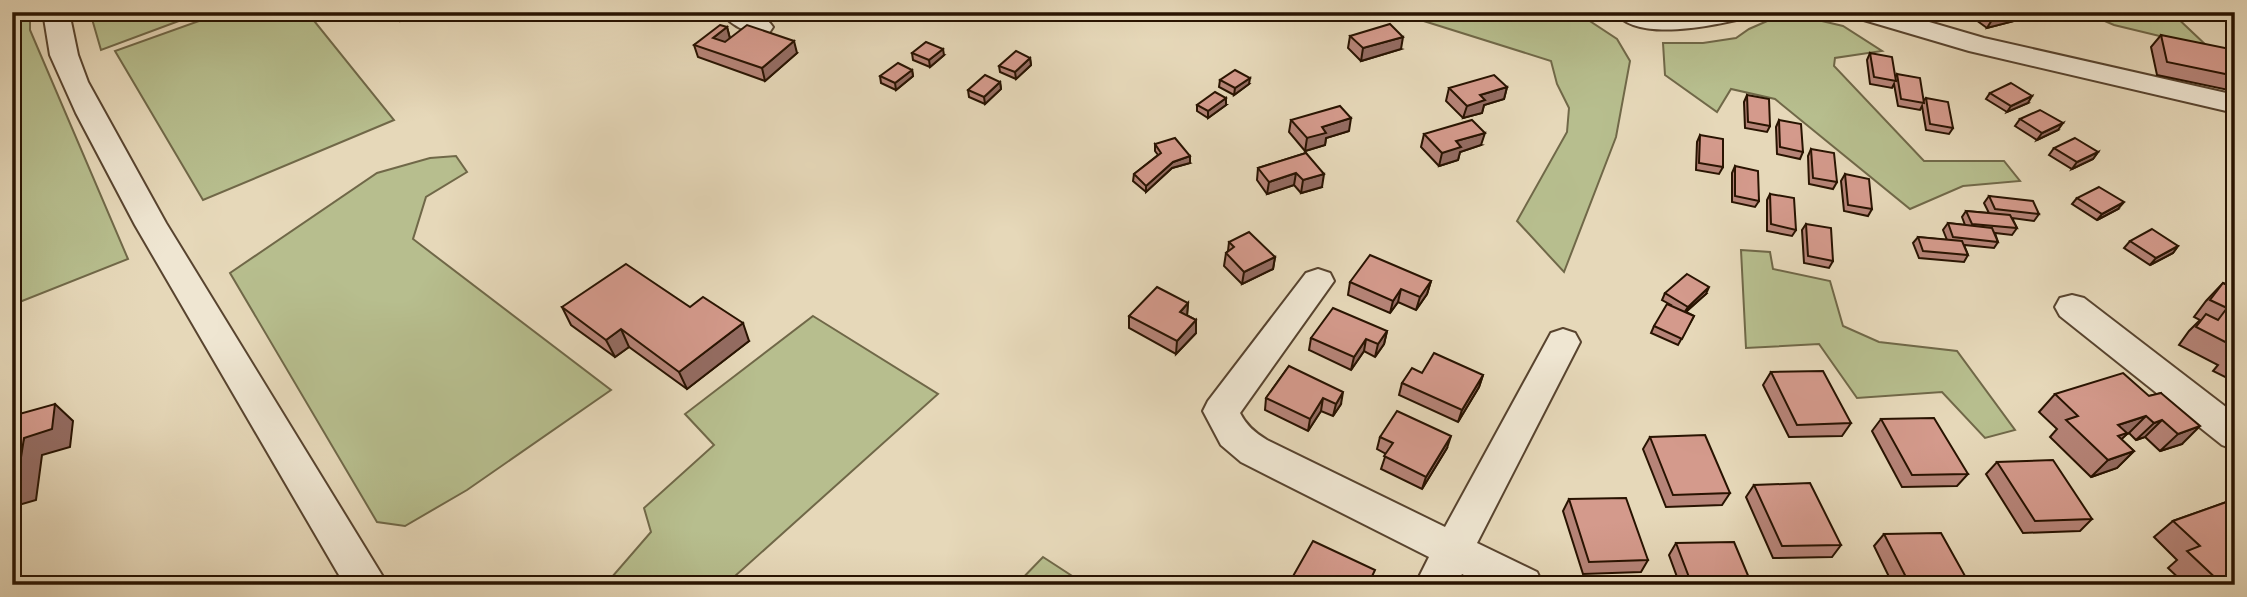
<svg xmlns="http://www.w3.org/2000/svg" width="2247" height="597" font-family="'IM FELL Great Primer',serif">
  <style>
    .green { fill: #b7be8e; stroke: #706848; stroke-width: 2 }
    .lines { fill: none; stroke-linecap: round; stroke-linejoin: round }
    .minor-casing { stroke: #58442f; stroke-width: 4 }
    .minor { fill: #efe6d2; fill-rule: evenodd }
    .wall { fill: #b68478; stroke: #281301; stroke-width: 2 }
    .shaded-wall { fill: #946c62; stroke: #281301; stroke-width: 2 }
    .building { fill: #d49a8c; stroke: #281301; stroke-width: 2 }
  </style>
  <rect width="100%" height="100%" fill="#e6d8b9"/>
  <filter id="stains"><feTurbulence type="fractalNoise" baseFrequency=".00286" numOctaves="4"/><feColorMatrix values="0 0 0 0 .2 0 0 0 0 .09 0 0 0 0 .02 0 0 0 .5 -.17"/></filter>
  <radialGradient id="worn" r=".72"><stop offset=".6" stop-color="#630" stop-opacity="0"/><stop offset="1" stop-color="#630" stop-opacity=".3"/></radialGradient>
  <g class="green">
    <polygon points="12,12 30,12 30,30 128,259 12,305"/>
    <polygon points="90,12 203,12 101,50"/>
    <polygon points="224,12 307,12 394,120 203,200 115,51"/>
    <polygon points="1395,12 1576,12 1617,39 1630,61 1616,137 1564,272 1517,221 1567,132 1569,108 1557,84 1551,61"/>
    <polygon points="2084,12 2171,12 2209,48 2114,25"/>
    <polygon points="1805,17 1843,26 1882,51 1835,58 1834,66 1924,161 2004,161 2020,181 1963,186 1910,209 1775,99 1731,89 1717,112 1665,75 1663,43 1703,43 1736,38 1749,29 1774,18"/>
    <polygon points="456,156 467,172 426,197 413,239 611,390 467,490 405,526 377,522 230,273 377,173 430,158"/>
    <polygon points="1741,250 1770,252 1773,269 1830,281 1843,326 1879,342 1957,351 2015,430 1985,438 1942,392 1857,398 1819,344 1746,348"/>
    <polygon points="813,316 938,394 725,585 605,585 651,532 644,508 714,445 685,414"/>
    <polygon points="1043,557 1086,585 1016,585"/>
  </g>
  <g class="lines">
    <g class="minor-casing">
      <g id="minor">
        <polygon points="43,12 69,12 78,55 88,82 166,223 388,585 345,585 336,570 135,225 76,113 50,55"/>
        <path d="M721,12C740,12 761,9 773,27L769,33C753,37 731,26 721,12Z"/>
        <path d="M1615,12L1667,14L1749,12L1745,18C1715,25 1637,43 1615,12Z"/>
        <polygon points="1853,12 1895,12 1984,38 2235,95 2235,113 1969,51 1857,18"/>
        <path d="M1318,269L1330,273L1334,281L1240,413C1246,425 1255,433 1267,440L1445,527L1551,333L1563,329L1575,333L1580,342L1477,543L1537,572L1543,585H1483L1462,574L1456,585H1415L1429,557L1241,462L1221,445L1203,411L1208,401L1306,273Z"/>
        <polygon points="2072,295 2084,298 2235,414 2235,450 2222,445 2060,316 2055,307 2060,298"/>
      </g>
    </g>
    <use href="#minor" class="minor"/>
  </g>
  <g class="wall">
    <polygon points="1965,12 2026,12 2022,19 1987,28"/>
    <polygon points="727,27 730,38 797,53 765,81 698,57 694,45"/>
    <polygon points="2161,35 2235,76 2235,88 2233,91 2157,75 2151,47"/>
    <polygon points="1350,36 1401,49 1361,61 1348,48"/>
    <polygon points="912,53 944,55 930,67 913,60"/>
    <polygon points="1870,53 1895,78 1897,74 1923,101 1926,98 1953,128 1949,134 1926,130 1922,106 1920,110 1898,106 1894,84 1892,88 1870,84 1867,60"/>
    <polygon points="1030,58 1031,65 1016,79 1000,72 999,66"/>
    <polygon points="912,70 913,76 896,90 881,83 880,76"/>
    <polygon points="1220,80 1249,84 1234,95 1219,87"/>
    <polygon points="1000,82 1001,89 985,104 969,97 968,90"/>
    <polygon points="1507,87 1504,99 1484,105 1482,113 1463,118 1446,101 1449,88"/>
    <polygon points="1990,93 2028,103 2007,112 1986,99"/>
    <polygon points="1747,95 1770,126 1767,132 1745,128 1744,102"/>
    <polygon points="1197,105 1226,105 1208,118 1197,111"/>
    <polygon points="2020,119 2058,130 2037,140 2015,126"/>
    <polygon points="1291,120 1349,131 1326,138 1325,145 1305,151 1289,132"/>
    <polygon points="1779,120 1803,152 1800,159 1777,154 1776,127"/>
    <polygon points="1424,134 1481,145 1460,152 1458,160 1439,166 1421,147"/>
    <polygon points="1700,135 1723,167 1719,174 1696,170 1697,142"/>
    <polygon points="1155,144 1190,163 1172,168 1146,192 1133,181 1134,174 1158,155 1155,151"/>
    <polygon points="2054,148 2098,152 2093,159 2072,169 2049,155"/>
    <polygon points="1811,149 1837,182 1833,189 1809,184 1808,156"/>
    <polygon points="1306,153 1322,187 1301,193 1294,185 1267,194 1257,180 1258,168"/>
    <polygon points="1735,166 1759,201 1755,207 1732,202 1732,173"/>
    <polygon points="1845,174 1872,209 1868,216 1844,211 1841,181"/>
    <polygon points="1770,194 1796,230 1792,236 1767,231 1767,200"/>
    <polygon points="1989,196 2039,214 2034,221 2012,218 2017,228 2012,235 1995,233 1998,242 1994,248 1964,245 1968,255 1964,262 1919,258 1913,243 1918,237 1947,240 1943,230 1948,223 1965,225 1962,217 1966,211 1989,213 1984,203"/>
    <polygon points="2077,198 2118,209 2097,220 2072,204"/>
    <polygon points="1806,224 1833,261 1829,268 1804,263 1802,230"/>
    <polygon points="2130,241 2178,246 2173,253 2150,265 2124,248"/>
    <polygon points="1229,242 1275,257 1273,269 1242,284 1224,266 1226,253 1228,251"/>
    <polygon points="1431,281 1427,294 1416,310 1398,302 1390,313 1348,295 1350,282"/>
    <polygon points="2223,283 2235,289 2235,382 2213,371 2218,365 2179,345 2189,331 2200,320 2194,317 2206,301"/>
    <polygon points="1665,293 1706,294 1686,312 1694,316 1678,345 1651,333 1654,326 1671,305 1662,300"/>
    <polygon points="1188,303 1187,315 1196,320 1196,333 1176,354 1129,328 1129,316"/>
    <polygon points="562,307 690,307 749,341 687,389 629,347 615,357 571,325"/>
    <polygon points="1387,331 1384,344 1375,357 1364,351 1351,370 1309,350 1311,338"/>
    <polygon points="1289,366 1341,404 1333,416 1321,411 1308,431 1265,410 1266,398"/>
    <polygon points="1771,372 1851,423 1842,436 1789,437 1763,385"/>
    <polygon points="1422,373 1483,375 1479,387 1458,422 1399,395 1402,383"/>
    <polygon points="2161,393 2182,444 2160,451 2145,437 2136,440 2129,433 2127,434 2121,439 2134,451 2117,468 2091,477 2050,437 2057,429 2039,412 2055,394 2149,396"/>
    <polygon points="1881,419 1968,474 1957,486 1902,487 1872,431"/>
    <polygon points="1380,437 1447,448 1422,489 1381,469 1386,454 1377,449"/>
    <polygon points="1650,437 1730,493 1722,505 1666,507 1643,449"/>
    <polygon points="1997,462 2092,519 2080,531 2023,533 1986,474"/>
    <polygon points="1754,485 1841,545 1832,557 1773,558 1746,497"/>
    <polygon points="1569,499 1648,560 1641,572 1583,574 1563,511"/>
    <polygon points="2235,499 2235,585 2186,585 2168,568 2177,560 2154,537 2173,521"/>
    <polygon points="1884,534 1970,585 1893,585 1874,546"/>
    <polygon points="1676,543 1752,585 1680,585 1669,555"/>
  </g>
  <g class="shaded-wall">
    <polygon points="385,12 443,12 400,21 396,14 387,16"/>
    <polygon points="2006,12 2026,12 2022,19 1987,28 1995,15"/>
    <polygon points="727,27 730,39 717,50 713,38"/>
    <polygon points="1403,37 1401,49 1361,61 1363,48"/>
    <polygon points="794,41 797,53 765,81 762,68"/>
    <polygon points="943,49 944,55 930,67 929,60"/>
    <polygon points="1030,58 1031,65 1016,79 1015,72"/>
    <polygon points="912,70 913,76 896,90 895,83"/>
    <polygon points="1250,78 1249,84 1234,95 1235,88"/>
    <polygon points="1000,82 1001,89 985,104 984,97"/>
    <polygon points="1507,87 1504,99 1484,105 1482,113 1463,118 1467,106 1480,95"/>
    <polygon points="2032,96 2028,103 2007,112 2011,106"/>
    <polygon points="1226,98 1226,105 1208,118 1208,111"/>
    <polygon points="1351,118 1349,131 1326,138 1325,145 1305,151 1307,138 1322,127"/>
    <polygon points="2063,123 2058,130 2037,140 2042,133"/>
    <polygon points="1485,133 1481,145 1460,152 1458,160 1439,166 1442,153 1456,141"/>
    <polygon points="2098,152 2093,159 2072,169 2077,162"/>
    <polygon points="1190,156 1190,163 1172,168 1146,192 1146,186 1173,162"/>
    <polygon points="1296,173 1294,185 1267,194 1269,182"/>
    <polygon points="1324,174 1322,187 1301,193 1303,180"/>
    <polygon points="2124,202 2118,209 2097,220 2102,214"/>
    <polygon points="2178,246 2173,253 2150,265 2156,258"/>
    <polygon points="1275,257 1273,269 1242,284 1244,272"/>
    <polygon points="1431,281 1427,294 1416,310 1420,297"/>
    <polygon points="1709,287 1706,294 1684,313 1688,307"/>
    <polygon points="1401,289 1398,302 1390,313 1393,301"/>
    <polygon points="1188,303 1187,316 1180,312"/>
    <polygon points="1196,320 1196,333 1176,354 1177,341"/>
    <polygon points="743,323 749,341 687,389 679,372"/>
    <polygon points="621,329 629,347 615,357 606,340"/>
    <polygon points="1387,331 1384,344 1375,357 1378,344"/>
    <polygon points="1366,339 1364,351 1351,370 1354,357"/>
    <polygon points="1483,375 1479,387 1458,422 1462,410"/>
    <polygon points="1343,392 1341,404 1333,416 1336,404"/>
    <polygon points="1323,398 1321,411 1308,431 1310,419"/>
    <polygon points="55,404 73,421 70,447 42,455 36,500 12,507 12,484 24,438"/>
    <polygon points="2146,416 2129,433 2127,434 2110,450 2118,425"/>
    <polygon points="2162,420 2145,437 2136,440 2154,423"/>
    <polygon points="2200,426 2182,444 2160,451 2178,434"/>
    <polygon points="1451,436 1447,448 1422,489 1426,477"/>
    <polygon points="2134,451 2117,468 2091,477 2108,460"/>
  </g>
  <g class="building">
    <polygon points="1991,12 2006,12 1995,15"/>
    <polygon points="1390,24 1403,37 1363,48 1350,36"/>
    <polygon points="720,25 727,27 713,38 725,42 747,25 794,41 762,68 694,45"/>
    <polygon points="2161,35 2235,50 2235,76 2167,62"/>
    <polygon points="926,42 943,49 929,60 912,53"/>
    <polygon points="1016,51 1030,58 1015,72 999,66"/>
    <polygon points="1870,53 1892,57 1896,81 1874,77"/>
    <polygon points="898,63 912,70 895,83 880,76"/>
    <polygon points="1235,70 1250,78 1235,88 1220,80"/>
    <polygon points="1897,74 1920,78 1924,103 1901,99"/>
    <polygon points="985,75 1000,82 984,97 968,90"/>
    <polygon points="1494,75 1507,87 1480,95 1485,100 1467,106 1449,88"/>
    <polygon points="2011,83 2032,96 2011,106 1990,93"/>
    <polygon points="1215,92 1226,98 1208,111 1197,105"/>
    <polygon points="1747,95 1769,99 1770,126 1748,122"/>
    <polygon points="1926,98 1948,102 1953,128 1930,124"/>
    <polygon points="1340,106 1351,118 1322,127 1326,133 1307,138 1291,120"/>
    <polygon points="2040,110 2063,123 2042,133 2020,119"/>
    <polygon points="1472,120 1485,133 1456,141 1461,147 1442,153 1424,134"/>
    <polygon points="1779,120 1801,124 1803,152 1780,147"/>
    <polygon points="1700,135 1723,139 1723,167 1699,163"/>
    <polygon points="1175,138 1190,156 1173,162 1146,186 1134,174 1161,153 1155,144"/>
    <polygon points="2075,138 2098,152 2077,162 2054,148"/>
    <polygon points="1811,149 1834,153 1837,182 1813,178"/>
    <polygon points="1306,153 1324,174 1303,180 1296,173 1269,182 1258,168"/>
    <polygon points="1735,166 1758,171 1759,201 1735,196"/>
    <polygon points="1845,174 1869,179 1872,209 1848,205"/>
    <polygon points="2099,187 2124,202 2102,214 2077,198"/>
    <polygon points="1770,194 1794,198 1796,230 1771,224"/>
    <polygon points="1989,196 2033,201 2039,214 1995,209"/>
    <polygon points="1966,211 2010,215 2017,228 1972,224"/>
    <polygon points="1948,223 1992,228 1998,242 1953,237"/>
    <polygon points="1806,224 1831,228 1833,261 1808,256"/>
    <polygon points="2152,229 2178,246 2156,258 2130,241"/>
    <polygon points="1249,232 1275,257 1244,272 1226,253 1234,247 1229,242"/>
    <polygon points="1918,237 1962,241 1968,255 1923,251"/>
    <polygon points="1370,255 1431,281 1420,297 1401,289 1393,301 1350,282"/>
    <polygon points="626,264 690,307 703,297 743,323 679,372 621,329 606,340 562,307"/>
    <polygon points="1687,274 1709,287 1688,307 1665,293"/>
    <polygon points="2223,283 2235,289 2235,347 2196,327 2206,314 2218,320 2227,308 2210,300"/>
    <polygon points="1157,287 1188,303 1180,312 1196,320 1177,341 1129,316"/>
    <polygon points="1667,304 1694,316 1682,339 1654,326"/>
    <polygon points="1333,308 1387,331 1378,344 1366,339 1354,357 1311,338"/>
    <polygon points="1434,353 1483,375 1462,410 1402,383 1412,368 1422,373"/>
    <polygon points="1289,366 1343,392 1336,404 1323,398 1310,419 1266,398"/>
    <polygon points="1823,371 1851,423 1797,425 1771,372"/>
    <polygon points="2123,373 2149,396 2161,393 2200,426 2178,434 2162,420 2154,423 2146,416 2118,425 2127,433 2118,436 2134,451 2108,460 2066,420 2078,416 2055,394"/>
    <polygon points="55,404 52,429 24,438 17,483 12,484 12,416"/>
    <polygon points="1397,411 1451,436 1426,477 1384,456 1393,443 1380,437"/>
    <polygon points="1934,418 1968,474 1912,475 1881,419"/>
    <polygon points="1705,435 1730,493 1673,495 1650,437"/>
    <polygon points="2053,460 2092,519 2035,521 1997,462"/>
    <polygon points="1810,483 1841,545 1782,546 1754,485"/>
    <polygon points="1626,498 1648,560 1589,562 1569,499"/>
    <polygon points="2235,499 2235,585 2223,585 2187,551 2200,546 2173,521"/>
    <polygon points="1941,533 1970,585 1910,585 1884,534"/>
    <polygon points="1313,541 1375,570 1368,585 1288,585"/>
    <polygon points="1734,542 1752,585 1692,585 1676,543"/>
  </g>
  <rect width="2247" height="597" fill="none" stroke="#e6d8b9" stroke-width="42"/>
  <rect x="14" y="14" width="2219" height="569" fill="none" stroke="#281301" stroke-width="3.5"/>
  <rect x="21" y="21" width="2205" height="555" fill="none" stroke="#281301" stroke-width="2"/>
  <rect width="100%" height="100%" filter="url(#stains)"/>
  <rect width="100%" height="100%" fill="url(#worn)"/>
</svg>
